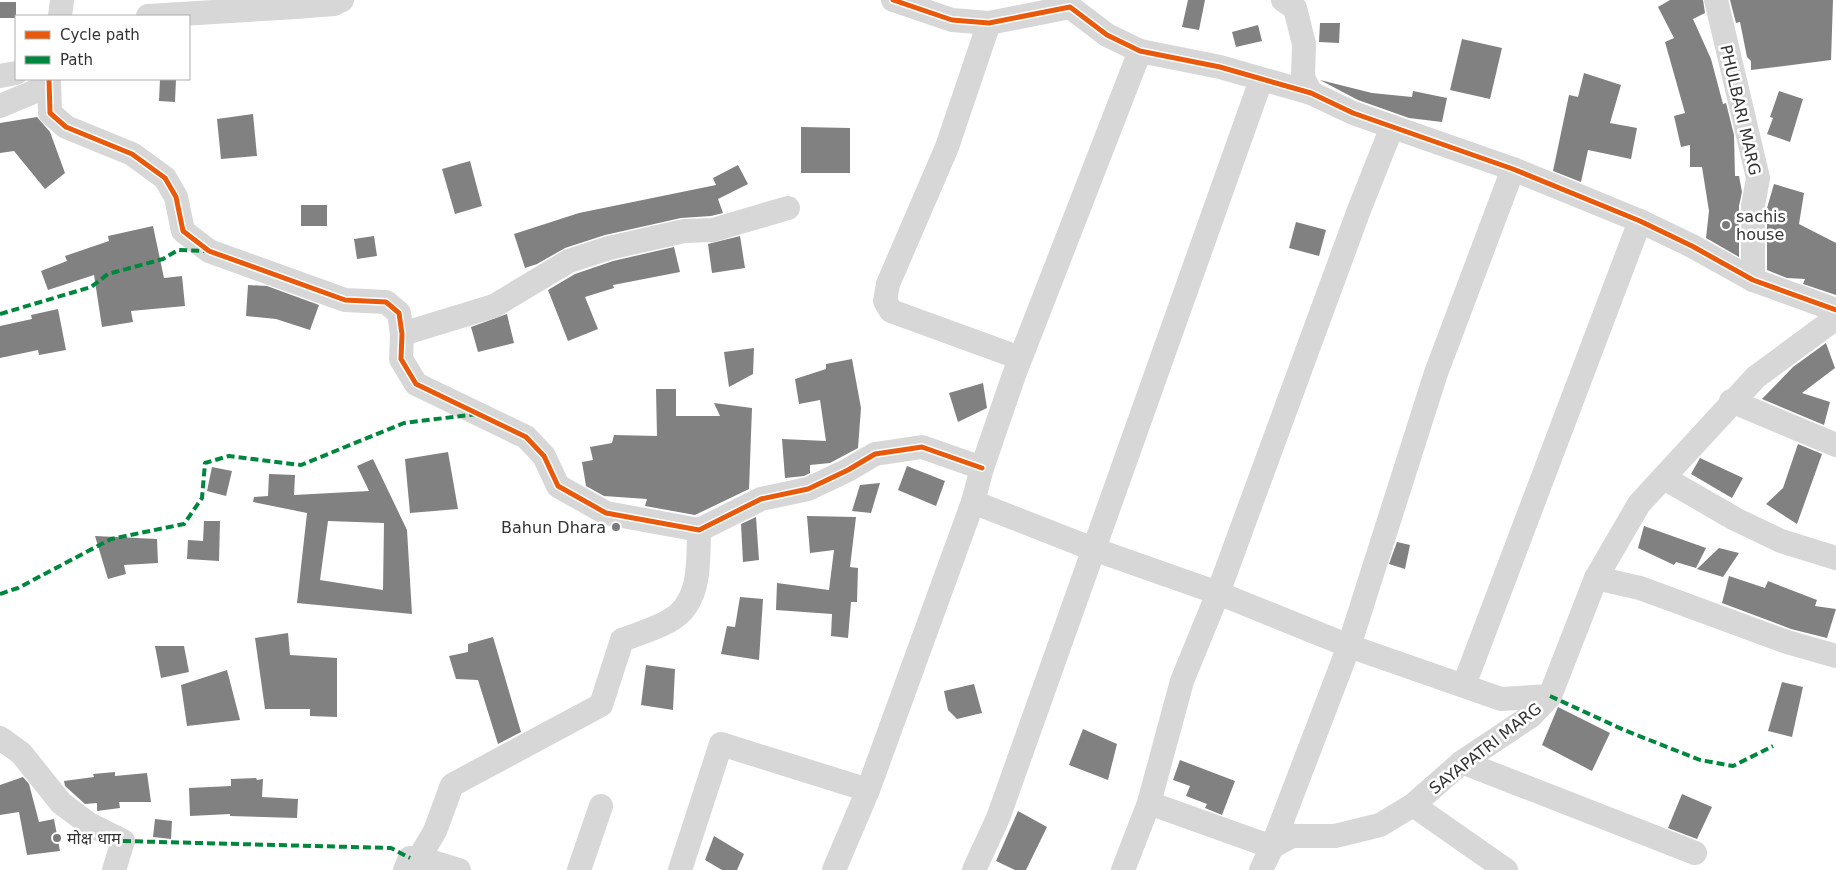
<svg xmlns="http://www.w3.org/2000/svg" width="1836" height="870" font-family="'DejaVu Sans','Noto Sans Devanagari',sans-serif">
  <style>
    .building { fill: #818181; fill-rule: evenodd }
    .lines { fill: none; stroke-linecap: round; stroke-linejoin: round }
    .minor { stroke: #d7d7d7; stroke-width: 24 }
    .quiet { stroke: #00873e; stroke-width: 4; stroke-dasharray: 8 4; stroke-linecap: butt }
    .cycleway-casing { stroke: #fff; stroke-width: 8 }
    .cycleway { stroke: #e8590c; stroke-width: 5 }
    .poi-dot { fill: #7a7a7a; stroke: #fff; stroke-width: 2 }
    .labels { text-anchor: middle; stroke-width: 5; stroke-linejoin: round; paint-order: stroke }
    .street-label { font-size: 16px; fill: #333; stroke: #fff }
    .poi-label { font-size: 16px; fill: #333; stroke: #fff; text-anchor: start }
  </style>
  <rect width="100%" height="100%" fill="#fff"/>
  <g class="building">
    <polygon points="1188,0 1205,0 1199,30 1182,27"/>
    <polygon points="1670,0 1703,0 1705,13 1693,19 1711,59 1723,104 1726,103 1734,135 1735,176 1739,176 1742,192 1739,206 1739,257 1706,238 1709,211 1702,167 1690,167 1690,145 1681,147 1674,116 1685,113 1665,42 1674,38 1658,7"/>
    <polygon points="1730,0 1833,0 1831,60 1751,70 1751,61 1747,57 1740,22 1736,23"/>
    <rect x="0" y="2" width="16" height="16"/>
    <polygon points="1320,23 1340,23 1339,43 1319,42"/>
    <polygon points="1258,25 1262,41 1236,47 1232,32"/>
    <polygon points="1462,39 1502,48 1490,99 1450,90"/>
    <polygon points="1584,73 1621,85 1610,123 1637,128 1631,159 1588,150 1581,182 1553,171 1569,95 1578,97"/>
    <polygon points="160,79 176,79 175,102 159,101"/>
    <polygon points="1320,80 1372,93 1412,97 1413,91 1447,98 1442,122 1409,118 1358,100"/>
    <polygon points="1779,91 1803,99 1790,142 1767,134 1773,118 1770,117"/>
    <polygon points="253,114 257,156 221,159 217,119"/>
    <polygon points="37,117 50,132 65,173 45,189 14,151 0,153 0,123"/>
    <polygon points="801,127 850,128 850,173 801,173"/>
    <polygon points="470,161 482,206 455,214 442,169"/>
    <polygon points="738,165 748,184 718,199 723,213 711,216 681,218 605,235 565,248 537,264 525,268 514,234 579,213 716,185 713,178"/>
    <polygon points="1774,184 1804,193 1799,224 1836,243 1836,295 1803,284 1805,279 1787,278 1767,270 1767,208"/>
    <rect x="301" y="205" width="26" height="21"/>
    <polygon points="1296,222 1326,230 1319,256 1289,248"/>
    <polygon points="153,226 164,278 182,276 185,306 131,311 133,322 102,327 94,275 48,290 41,271 67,261 65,256 109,241 108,236"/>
    <polygon points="374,236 377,256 357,259 354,239"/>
    <polygon points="740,236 745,268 712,273 708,244"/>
    <polygon points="674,247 680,272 613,285 614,288 585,297 598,329 568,341 548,290 575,274 613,261"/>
    <polygon points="248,285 267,286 319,305 310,330 276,319 246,316"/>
    <polygon points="58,309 66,350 39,355 38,350 0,358 0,326 32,319 31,315"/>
    <polygon points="507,314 514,343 478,352 471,327"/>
    <polygon points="1826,343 1835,368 1802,393 1830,402 1824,425 1762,399 1793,367"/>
    <polygon points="754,348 753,374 729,387 724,352"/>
    <polygon points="852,359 861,408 858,448 830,463 810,465 810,473 804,476 785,478 782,439 826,441 820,400 799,404 795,379 826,369 826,364"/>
    <polygon points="983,383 987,408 958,422 949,393"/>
    <polygon points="656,389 676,389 676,416 720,416 714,403 752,408 749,489 695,515 645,506 647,499 604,496 586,486 582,462 593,460 590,447 612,443 614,435 657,436"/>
    <polygon points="1798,444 1822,454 1797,524 1766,504 1783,488"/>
    <polygon points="448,452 458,509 410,513 405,459"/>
    <polygon points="1700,458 1743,478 1732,498 1691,474"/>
    <path d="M373,459L407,530L412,614L297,603L307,513L253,502L254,497L268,496L269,474L295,475L294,495L369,491L357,466ZM328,521L384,523L383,590L320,580Z"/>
    <polygon points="907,466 945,481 936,506 898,490"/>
    <polygon points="212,467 232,471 226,496 207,491"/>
    <polygon points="880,483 871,513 852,511 860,485"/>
    <polygon points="807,516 856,517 850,567 858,568 857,602 851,602 848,638 831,636 832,614 776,610 777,583 829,590 834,550 810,553"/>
    <polygon points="756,517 759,560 743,562 741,524"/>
    <polygon points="204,521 220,521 219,561 187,559 188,540 203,541"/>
    <polygon points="1644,526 1706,548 1696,568 1676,562 1674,565 1638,548"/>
    <polygon points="95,536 157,539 158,563 124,565 126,574 108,579"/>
    <polygon points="1397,542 1410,545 1405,569 1389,564"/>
    <polygon points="1719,548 1739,553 1723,577 1697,569"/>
    <polygon points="1729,576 1765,588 1768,581 1817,600 1815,606 1836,609 1827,638 1791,629 1722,603"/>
    <polygon points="740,597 763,599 759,660 721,654 727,626 735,627"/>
    <polygon points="288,633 290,655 337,658 337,717 310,716 310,709 265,709 255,638"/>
    <polygon points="493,637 521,732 498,744 478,680 456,679 449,656 468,652 468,644"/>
    <polygon points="155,646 184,646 189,672 161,678"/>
    <polygon points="646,665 675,669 673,710 641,705"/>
    <polygon points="227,670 240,720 187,726 181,685"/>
    <polygon points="1782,682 1803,687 1792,737 1768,731"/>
    <polygon points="974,684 982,713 957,719 948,710 944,691"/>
    <polygon points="1558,707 1610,733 1592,771 1542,745"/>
    <polygon points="1083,729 1117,744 1108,780 1069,765"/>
    <polygon points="1180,760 1235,781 1222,815 1205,808 1207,804 1186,796 1190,786 1173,780"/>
    <polygon points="115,772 115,776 147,773 151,802 119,802 120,808 97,811 97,803 85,804 65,786 64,781 94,777 93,774"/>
    <polygon points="23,777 29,784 39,822 54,819 60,851 27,855 19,812 0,815 0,785"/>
    <polygon points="256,778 257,780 263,779 262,797 298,799 297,818 230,816 230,814 190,816 189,788 231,786 231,779"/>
    <polygon points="1682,794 1712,807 1697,839 1668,828"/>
    <polygon points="1018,811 1047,827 1026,870 1015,870 996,861"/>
    <polygon points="155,819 172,821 171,839 153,837"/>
    <polygon points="714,836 744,854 737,870 722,870 705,860"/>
  </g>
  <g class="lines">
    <g class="minor">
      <polyline points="893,0 952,20 989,23 1070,7 1107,35 1140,51 1220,67 1311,93 1353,113 1513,169 1640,221 1692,246 1753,280 1836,310"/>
      <polyline points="1283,0 1295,8 1304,44 1303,78 1311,93"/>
      <polyline points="1716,0 1758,178 1753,206 1753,280"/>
      <polyline points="60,16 62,0"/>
      <polyline points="148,16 296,7 334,4 342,0"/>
      <polyline points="989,23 947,147 888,284 885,301 891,311 1020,358"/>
      <polyline points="0,76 16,73"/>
      <polyline points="49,79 50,113 66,127 132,154 165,178 176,197 183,231 209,251 345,300 386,302 399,313 402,334 401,359 416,384 526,437 544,456 558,486 606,513 699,530 761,499 808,489 848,470 875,454 922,447 982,468"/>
      <polyline points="0,106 48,86"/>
      <polyline points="402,334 494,306 569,261 609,248 684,231 713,230 788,208"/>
      <polyline points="1731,401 1836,445"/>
      <polyline points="1664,478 1735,519 1781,541 1836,558"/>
      <polyline points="973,502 1093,549 1218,593 1349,646 1501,699 1550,696"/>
      <polyline points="1596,578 1640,588 1787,642 1836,656"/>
      <polyline points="1464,685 1640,221"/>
      <polyline points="0,738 21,753 61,803 89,824 123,841 114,870"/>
      <polyline points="1462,762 1695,853"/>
      <polyline points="1149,803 1272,847 1349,646 1436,373 1513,169"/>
      <polyline points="1413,805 1506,870"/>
      <path d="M419,858L435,831L452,785L601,705L622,640C637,634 655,629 669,621C702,603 698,562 699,530"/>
      <polyline points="405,870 410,858 419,858 459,870"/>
      <polyline points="579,870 601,806"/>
      <polyline points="680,870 721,744 868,790"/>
      <polyline points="834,870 868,790 973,502 982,468 1014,375 1140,51"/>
      <polyline points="974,870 998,818 1261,80"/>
      <polyline points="1123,870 1149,803 1182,681 1218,593 1359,210 1392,127"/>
      <polyline points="1261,870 1272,847 1292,836 1335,836 1380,825 1413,805 1462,762 1531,716 1550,696 1596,578 1639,504 1756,377 1836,318"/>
    </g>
    <g class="quiet">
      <polyline points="0,314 91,287 108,274 163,259 178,250 206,251"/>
      <polyline points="0,594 18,588 111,539 184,524 202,498 205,463 229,456 301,465 404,423 477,414"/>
      <polyline points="1550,696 1624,730 1700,760 1733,766 1773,746"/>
      <polyline points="123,841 391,848 410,858"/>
    </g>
    <g class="cycleway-casing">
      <g id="cycleway">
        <polyline points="893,0 952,20 989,23 1070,7 1107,35 1140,51 1220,67 1311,93 1353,113 1513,169 1640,221 1692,246 1753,280 1836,310"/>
        <polyline points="49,79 50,113 66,127 132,154 165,178 176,197 183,231 209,251 345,300 386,302 399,313 402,334 401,359 416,384 526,437 544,456 558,486 606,513 699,530 761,499 808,489 848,470 875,454 922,447 982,468"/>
      </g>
    </g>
    <use href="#cycleway" class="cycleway"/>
  </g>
  <g class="poi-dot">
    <circle cx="1726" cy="225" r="5"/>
    <circle cx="616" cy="527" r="5"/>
    <circle cx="57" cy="838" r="5"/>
  </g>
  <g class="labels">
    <g class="street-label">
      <text transform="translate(1741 110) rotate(77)" y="6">PHULBARI MARG</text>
      <text transform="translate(1485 748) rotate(-38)" y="6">SAYAPATRI MARG</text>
    </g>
    <g class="poi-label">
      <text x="1736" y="222">sachis<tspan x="1736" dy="18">house</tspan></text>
      <text x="606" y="533" text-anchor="end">Bahun Dhara</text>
      <text x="67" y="844">मोक्ष धाम</text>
    </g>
  </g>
  <rect x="15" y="15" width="175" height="65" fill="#ffffff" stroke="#adadad"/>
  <rect x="25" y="31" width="25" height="8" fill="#e8590c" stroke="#adadad"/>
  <text x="60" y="40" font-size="15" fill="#333333">Cycle path</text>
  <rect x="25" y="56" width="25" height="8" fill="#00873e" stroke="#adadad"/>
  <text x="60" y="65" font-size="15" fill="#333333">Path</text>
</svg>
